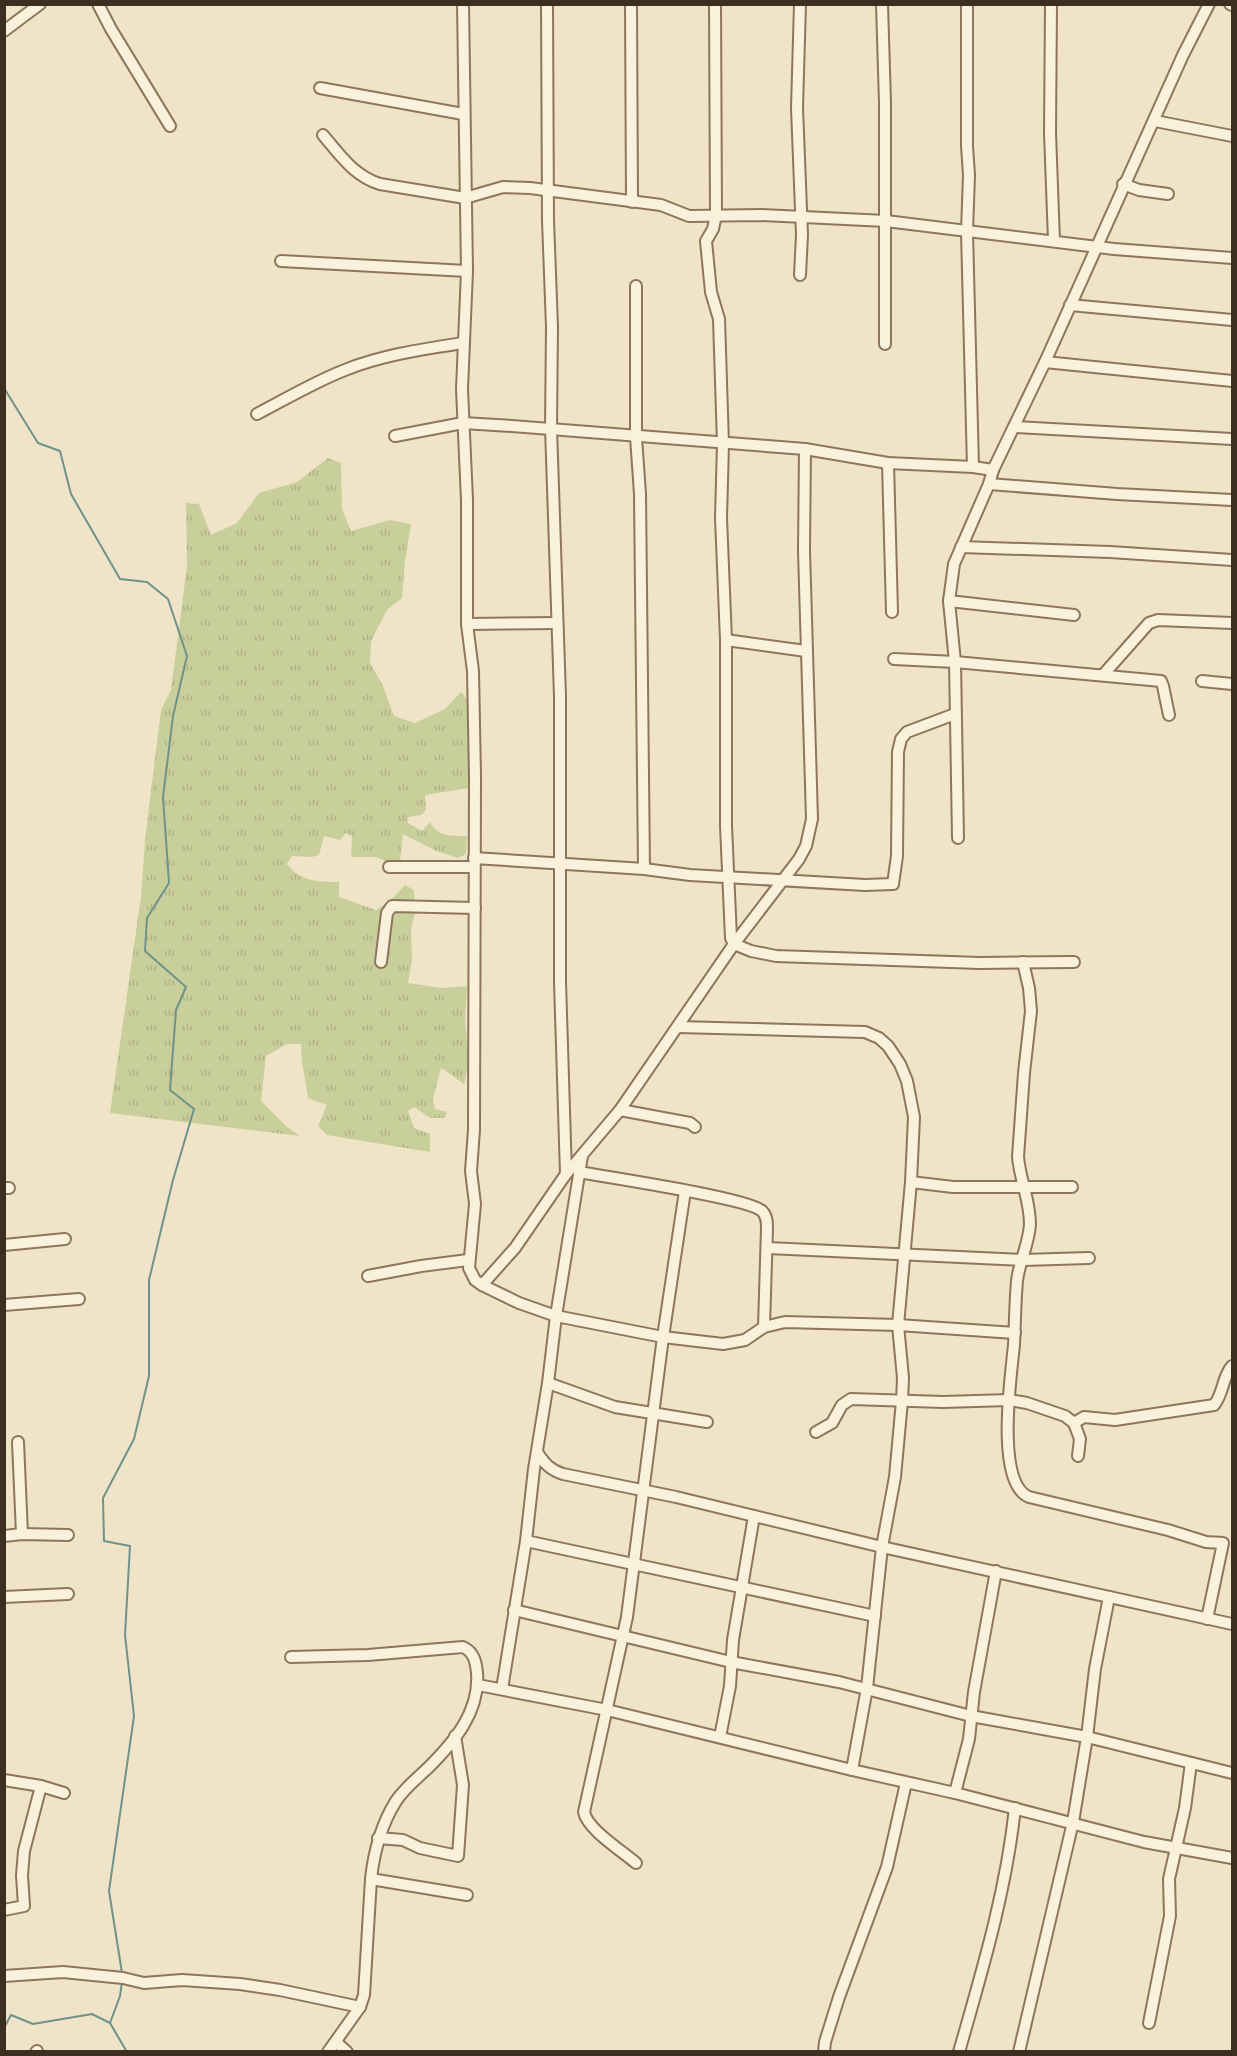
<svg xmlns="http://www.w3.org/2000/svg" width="1237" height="2056" font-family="Literata,serif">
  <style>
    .grass { fill: url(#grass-tufts) }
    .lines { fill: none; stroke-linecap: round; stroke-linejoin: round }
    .stream { stroke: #6f938a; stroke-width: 2 }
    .minor-casing { stroke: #8d765c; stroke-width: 14 }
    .minor { stroke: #faf1dc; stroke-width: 10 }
  </style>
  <defs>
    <pattern id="grass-tufts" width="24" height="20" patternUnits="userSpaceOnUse" patternTransform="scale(1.5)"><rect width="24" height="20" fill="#c9cf9b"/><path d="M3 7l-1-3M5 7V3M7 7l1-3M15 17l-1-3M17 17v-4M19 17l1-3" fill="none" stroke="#aeb285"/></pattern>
  </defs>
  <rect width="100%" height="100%" fill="#f0e4c8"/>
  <path class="grass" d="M328,458L341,463L342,509L351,531L390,520L411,524L405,561L402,598L387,610L371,641L370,663L383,686L394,716L415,723L445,709L461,692L467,699L469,788L425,795L426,809L422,815L407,817L408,823L422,831L430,822C437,837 453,836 467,836L466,854L458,858L436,851L403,834L400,861L388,862L376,857H351L352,836L346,833L340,840L324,836L319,855L312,857L292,856L287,864C299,881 318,882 339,882V897L376,910L391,900L405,885L414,890L415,914L411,929L412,960L408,983L441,988L467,986L465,1020L469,1061L464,1084L441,1068L433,1099L435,1109L447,1112L444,1118H430L414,1107L408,1111L414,1128L430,1134V1152L327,1135L318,1126L327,1105L308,1098L302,1062L301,1044H287L266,1056L261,1101L287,1127L300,1136L110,1113L141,897L145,840L161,710L171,690L187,566L186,503L199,504L211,535L237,523L259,493L297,482Z"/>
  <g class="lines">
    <g class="stream">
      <polyline points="4,388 38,443 60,451 71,494 120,579 147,582 168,599 187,656 173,716 163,797 169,883 147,918 145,951 186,987 176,1010 170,1090 194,1109 173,1180 149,1280 149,1376 134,1439 103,1498 104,1541 130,1546 125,1635 134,1716 109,1891 122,1973"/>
      <polyline points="110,2023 120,1996 122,1982"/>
      <polyline points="4,2028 11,2015 33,2024 92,2014 110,2023 127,2052"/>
    </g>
    <g class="minor-casing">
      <g id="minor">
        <polyline points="98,4 111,29 170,126"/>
        <polyline points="463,4 467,271 462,389 467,500 467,624 473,671 475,776 474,1130 471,1171 475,1204 469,1268 475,1280 482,1285 515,1248 566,1174 620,1110 734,944 799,859 806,846 812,819 804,551 805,449"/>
        <polyline points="547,4 548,220 552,327 551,428 560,696 560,982 566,1174"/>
        <polyline points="631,4 632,202"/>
        <polyline points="715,4 716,215 713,229 706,241 711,292 719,319 723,444 721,518 726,640 726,826 731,938 734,944 751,951 776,956 980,963 1074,962"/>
        <polyline points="800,4 797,108 802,235 800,275"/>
        <polyline points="882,4 885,103 885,344"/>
        <polyline points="967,4 967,146 969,175 967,232 973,467"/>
        <polyline points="1051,4 1050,133 1054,241"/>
        <polyline points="1230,4 1232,5"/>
        <polyline points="4,31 40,4"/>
        <polyline points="320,88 463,114"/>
        <polyline points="1155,121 1232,136"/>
        <path d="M323,135C340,155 354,176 380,184L465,198L503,187L530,188L661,205L689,216L761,215L886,221L1114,249L1232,258"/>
        <polyline points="1123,184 1139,190 1168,194"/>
        <polyline points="281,261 467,271"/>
        <polyline points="636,286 636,437 640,494 644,869"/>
        <polyline points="1070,305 1232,320"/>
        <polyline points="1045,362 1232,381"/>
        <path d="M257,414C286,399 314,382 345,370C382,355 424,349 463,343"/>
        <polyline points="1014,427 1232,439"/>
        <polyline points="395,436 463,423 512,426 805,449 888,463 973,467 993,470"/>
        <polyline points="888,463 892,612"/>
        <polyline points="989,484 1117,494 1232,500"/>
        <polyline points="961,547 1110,552 1232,560"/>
        <polyline points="949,601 1074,615"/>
        <polyline points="467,624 556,623"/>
        <polyline points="726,640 806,651"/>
        <polyline points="894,659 955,662 1161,681 1163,686 1169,715"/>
        <polyline points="1103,675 1149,623 1158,620 1232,623"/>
        <polyline points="1202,681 1232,684"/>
        <polyline points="958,838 955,662 949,601 954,564 989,484 993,470 1045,362 1183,55 1209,4"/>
        <polyline points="474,858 644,869 690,875 865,885 893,884 897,856 898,752 901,739 907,732 955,714"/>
        <polyline points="389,867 474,867"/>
        <polyline points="381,962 387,913 392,906 475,908"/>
        <path d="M1023,962L1029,988L1031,1011L1024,1073L1018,1157C1020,1180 1030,1200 1030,1224C1029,1244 1019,1262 1017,1281C1015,1303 1015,1324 1014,1345C1011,1376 995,1483 1029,1497L1168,1530L1206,1542L1223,1543L1207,1619"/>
        <polyline points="678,1027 865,1032 879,1038 888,1046 900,1064 907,1081 914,1117 911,1182 898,1325 903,1378 902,1401 895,1477 882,1547 867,1688 852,1770"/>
        <polyline points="620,1110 690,1123 695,1127"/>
        <path d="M579,1172C606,1177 748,1198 762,1211C767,1216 767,1222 767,1228L764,1327"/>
        <polyline points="911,1182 953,1187 1072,1187"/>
        <polyline points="4,1188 9,1188"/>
        <polyline points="4,1245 65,1239"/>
        <polyline points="768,1248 1023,1260 1089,1258"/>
        <polyline points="368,1276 421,1266 468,1260"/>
        <polyline points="482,1285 519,1303 556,1316 663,1337 723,1344 745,1340 764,1327 785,1322 898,1325 1015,1333"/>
        <polyline points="4,1305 79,1299"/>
        <polyline points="548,1383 615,1407 707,1422"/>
        <path d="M1074,1423L1084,1417L1115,1420L1214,1405C1224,1393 1222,1377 1232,1366"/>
        <polyline points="816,1432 832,1423 842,1405 851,1399 943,1402 1009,1400 1027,1403 1065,1416 1074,1423 1080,1439 1078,1456"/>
        <polyline points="18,1442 22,1534"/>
        <path d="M537,1452C544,1463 550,1470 563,1474L676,1497L882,1547L1232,1624"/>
        <polyline points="4,1536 22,1534 68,1535"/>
        <polyline points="526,1541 875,1616"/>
        <polyline points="4,1597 68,1594"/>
        <polyline points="514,1610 731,1662 839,1682 971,1716 1087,1737 1232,1773"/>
        <path d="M291,1657L368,1655L463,1647C474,1652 476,1662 477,1673C480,1712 454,1742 428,1768C417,1778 404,1789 396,1801C381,1825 374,1851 371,1879L364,1995L360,2007L328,2052"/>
        <polyline points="478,1685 607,1710 852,1770 955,1793 1144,1842 1232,1858"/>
        <polyline points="502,1689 526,1541 534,1469 548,1383 556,1316 582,1156"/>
        <polyline points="720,1737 730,1686 733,1640 754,1516"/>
        <polyline points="4,1780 41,1786 64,1793"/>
        <polyline points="955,1793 969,1739 974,1692 996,1571"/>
        <polyline points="378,1838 403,1840 420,1848 458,1856 463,1785 455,1736"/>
        <path d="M636,1863C622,1851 587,1829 584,1812L627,1617L663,1337L685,1191"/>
        <polyline points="371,1879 467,1895"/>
        <polyline points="4,1910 24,1906 22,1875 24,1851 41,1786"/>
        <polyline points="4,1976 63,1972 123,1978 144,1983 182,1980 240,1984 280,1990 360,2007"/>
        <polyline points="1149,2023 1170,1916 1169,1879 1185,1808 1191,1763"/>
        <polyline points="336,2042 347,2052"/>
        <polyline points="36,2052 37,2051"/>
        <polyline points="824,2052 825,2042 839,1997 887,1867 906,1783"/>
        <path d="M959,2052C982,1971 1006,1892 1015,1808"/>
        <polyline points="1019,2052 1073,1822 1087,1737 1095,1669 1109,1597"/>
      </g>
    </g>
    <use href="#minor" class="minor"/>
  </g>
  <rect width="1237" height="2056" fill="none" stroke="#3d2e20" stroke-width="12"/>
</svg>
